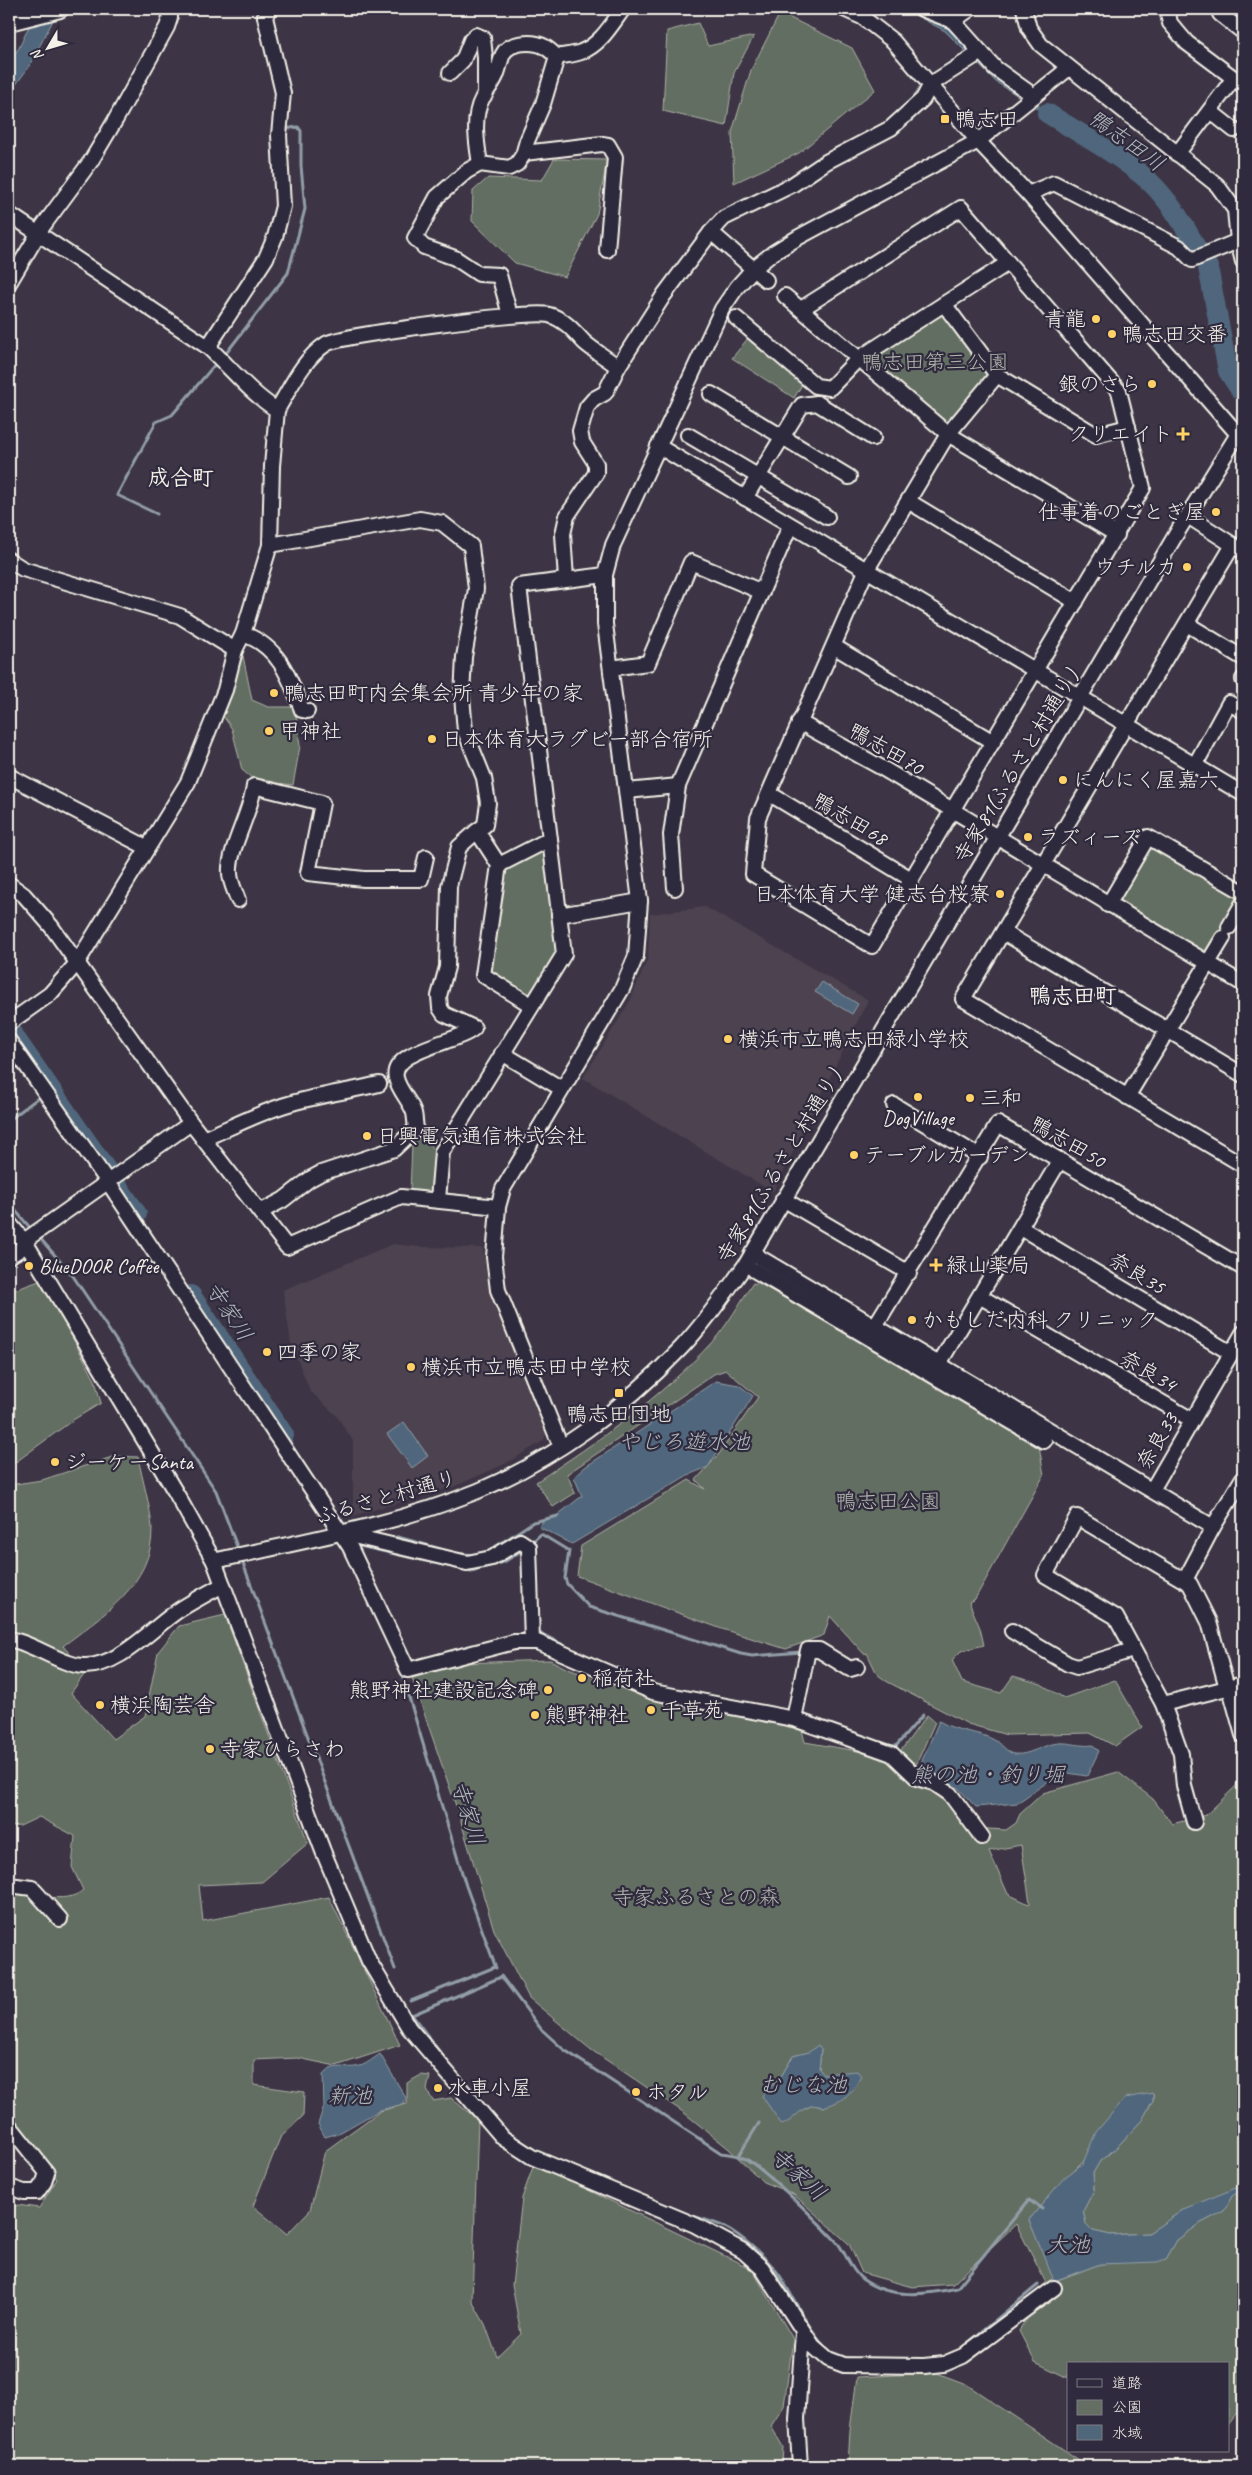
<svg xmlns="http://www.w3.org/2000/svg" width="1252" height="2475" font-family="Caveat,'Klee One',sans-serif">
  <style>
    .built { fill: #4e424f }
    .green { fill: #646e62; stroke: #acb0a5; fill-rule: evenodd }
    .water { fill: #50667b; stroke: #929ea7 }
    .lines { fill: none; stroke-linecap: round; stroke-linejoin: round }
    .stream { stroke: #929ea7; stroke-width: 3 }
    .river { stroke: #50667b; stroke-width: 20 }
    .minor-casing { stroke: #f4f1e8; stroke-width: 18 }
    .major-casing { stroke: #f4f1e8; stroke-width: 20 }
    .minor { stroke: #2f2a3d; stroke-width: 14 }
    .major { stroke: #2f2a3d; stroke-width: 16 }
    .poi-dot { fill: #ffd166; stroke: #2f2a3d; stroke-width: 2 }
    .labels { text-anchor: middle; stroke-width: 4.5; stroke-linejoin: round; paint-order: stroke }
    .poi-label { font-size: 21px; fill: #f4f1e8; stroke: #2f2a3d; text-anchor: start }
    .park-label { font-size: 21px; fill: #b3b6ac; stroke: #2f2a3d }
    .street-label { font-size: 21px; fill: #f4f1e8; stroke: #2f2a3d }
    .water-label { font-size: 22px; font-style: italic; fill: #b2b9bc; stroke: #2f2a3d }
    .neighbourhood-label { font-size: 22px; font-weight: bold; fill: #f4f1e8; stroke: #2f2a3d }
  </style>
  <rect width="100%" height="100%" fill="#3d3545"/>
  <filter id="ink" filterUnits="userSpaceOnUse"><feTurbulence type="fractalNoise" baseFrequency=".02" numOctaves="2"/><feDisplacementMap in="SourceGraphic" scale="10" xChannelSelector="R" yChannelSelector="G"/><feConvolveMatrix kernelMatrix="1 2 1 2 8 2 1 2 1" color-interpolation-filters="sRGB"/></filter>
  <g filter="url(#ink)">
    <g class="built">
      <polygon points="705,907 868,1000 773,1192 583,1078 630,1001 648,958 650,914"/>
      <polygon points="393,1244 419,1247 483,1248 489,1288 547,1432 543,1441 507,1463 453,1487 353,1516 353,1441 336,1415 310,1391 291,1343 283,1290"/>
    </g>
    <g class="green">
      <polygon points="780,13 852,48 875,90 799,153 734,183 732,132 751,70"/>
      <polygon points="698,23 708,46 754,36 734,73 726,126 663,111 667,31"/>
      <polygon points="554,159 607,160 597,214 565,277 515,263 472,221 473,191 488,178 542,180"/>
      <polygon points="944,304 997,375 951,430 866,359"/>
      <polygon points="749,337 803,383 794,398 732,358"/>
      <polygon points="243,656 252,700 268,707 295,707 300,746 293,785 254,780 242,770 232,729 221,713"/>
      <polygon points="1154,846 1240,895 1240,901 1209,954 1203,955 1122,908 1117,900 1147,847"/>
      <polygon points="543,850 547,852 560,953 533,995 526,996 492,974 490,970 504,876 509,867"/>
      <polygon points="421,1135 436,1151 434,1191 429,1195 410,1192 412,1144"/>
      <polygon points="42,1280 95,1380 101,1403 73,1420 9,1467 9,1292"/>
      <path d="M757,1282L1039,1446L1044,1475L975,1599L969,1602L980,1628L984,1645L961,1651L952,1660L962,1682L1001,1693L1013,1676L1041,1684L1064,1698L1115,1680L1142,1727L1115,1746L1090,1733L1007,1735L968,1724L886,1681L877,1674L867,1653L864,1654L830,1616L824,1635L786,1649L722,1629L577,1576L581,1546L689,1480L705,1489L696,1480L719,1454L758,1397L726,1370L714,1374L567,1474L575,1493L553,1507L536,1482C598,1441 661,1398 712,1342C728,1325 740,1302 753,1283L756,1284Z"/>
      <path d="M115,1456L138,1457C142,1479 151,1507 152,1529C153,1584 102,1616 63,1646L86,1672L71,1693L113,1739L145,1716L158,1652L179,1626L225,1615L308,1843L262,1882L199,1885L203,1921L329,1897L400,2045L336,2066L298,2058L254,2060V2085L304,2092L303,2116L280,2138L253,2206L287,2234L310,2210L325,2151L380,2111L407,2104V2083L421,2075L430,2076L427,2090L433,2101L451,2098L478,2120L472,2301L485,2324L497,2357L521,2334L512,2285L522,2198L534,2164L752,2269L793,2339L784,2406L771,2426L783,2447L782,2466H9V2213L17,2205L39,2208L57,2179L9,2116V1891C31,1892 66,1906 83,1890L72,1867L75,1836L39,1817L20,1826L9,1827V1485L42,1480Z"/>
      <path d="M550,1660L568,1669L674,1707L753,1719L802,1730L805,1742L886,1756L957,1793L972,1828L1006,1830L1016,1823L1020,1814L1043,1793L1118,1772L1153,1799L1172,1824L1206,1815L1236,1786L1242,1764L1243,1766V2406L1228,2425V2364H1068V2378L1035,2362L1019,2331L1048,2287L1016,2224L953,2284L912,2287L862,2273L849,2244L793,2194L763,2182L728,2148L683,2112L590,2049L529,1998L494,1930L457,1809L412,1678L463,1663ZM1021,1845L1030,1903L1029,1904L1008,1894L989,1851ZM821,2050L819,2069L823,2074H832L825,2107L813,2105L798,2112L762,2096L782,2075L793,2056ZM1153,2093V2100L1142,2120L1116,2148L1100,2161L1093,2173L1094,2190L1083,2211L1086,2224L1093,2231L1110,2235L1149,2233L1186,2208L1232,2196L1224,2211L1201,2223L1177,2240L1166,2259L1100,2264L1055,2281L1029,2220C1066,2174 1111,2135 1153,2093Z"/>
      <polygon points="927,1715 935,1722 915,1767 899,1753"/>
      <polygon points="937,2373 966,2384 1088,2466 848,2466 850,2430 857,2377"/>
    </g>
    <g class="water">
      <polygon points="37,9 59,9 28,68 9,94 9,61 19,48"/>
      <polygon points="904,9 911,9 946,27 975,53 997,80 1072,127 1070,129 996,82 945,31"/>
      <polygon points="822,982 858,1004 852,1014 815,992"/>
      <polygon points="716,1381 739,1385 753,1396 708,1467 688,1475 572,1544 539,1527 543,1521 555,1517 582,1496 574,1477 585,1467"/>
      <polygon points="404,1422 428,1456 412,1468 387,1434"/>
      <path d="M939,1721C958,1733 980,1731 996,1741C1003,1745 1007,1753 1015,1754C1029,1756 1043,1744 1059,1743C1070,1742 1081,1747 1093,1745L1099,1751L1087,1776L1062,1772L1017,1803L976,1807L957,1787L918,1770Z"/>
      <path d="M818,2045L821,2050L819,2069L823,2074L857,2071L861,2076C854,2091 843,2102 826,2106C822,2108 816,2104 811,2106C798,2110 794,2120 782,2125L762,2096L782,2075L793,2056L809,2052Z"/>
      <path d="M380,2054L406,2098L404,2104L380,2110L339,2133L325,2137L318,2124L324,2106L323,2075C334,2062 345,2070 360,2066C367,2064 374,2058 380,2054Z"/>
      <polygon points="1153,2093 1153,2100 1142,2120 1116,2148 1100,2161 1093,2173 1094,2190 1083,2211 1086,2224 1093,2231 1110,2235 1149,2233 1186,2208 1236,2188 1242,2190 1232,2196 1224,2211 1201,2223 1177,2240 1166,2259 1157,2262 1100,2264 1054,2281 1029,2220 1063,2179 1083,2163 1096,2132 1125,2098"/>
    </g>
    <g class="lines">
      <g class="stream">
        <polyline points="224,356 288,273 305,209 301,166 301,131 298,127 284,129"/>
        <polyline points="157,514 117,495 156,422 172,415 217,362"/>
        <polyline points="9,1120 42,1095"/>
        <polyline points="9,1203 32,1230"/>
        <polyline points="38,1236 73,1276 216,1491 239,1552"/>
        <polyline points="389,1538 398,1537 455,1553 474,1555 489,1551 533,1522 558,1516"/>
        <polyline points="531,1543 541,1534 569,1551 565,1578 567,1584 589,1607 741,1654 752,1656 801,1652"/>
        <polyline points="355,1545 471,1571 504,1562 524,1549"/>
        <polyline points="241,1558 395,1969"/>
        <polyline points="535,1633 542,1634 579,1653"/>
        <polyline points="401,1671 466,1886 496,1968"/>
        <polyline points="805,1716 823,1722"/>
        <polyline points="887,1745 896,1746 923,1715"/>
        <path d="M501,1976L541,2029L563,2049L721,2153C749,2156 752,2163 773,2180C795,2199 816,2220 836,2241C846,2252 850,2270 862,2279C889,2299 926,2295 957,2288L1029,2200L1042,2209"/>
        <polyline points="411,2001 495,1967"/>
        <polyline points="448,2063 412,2015 501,1977"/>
        <polyline points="739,2155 759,2123"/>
        <path d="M681,2212C695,2217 712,2221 725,2227C741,2235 770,2261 780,2276C797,2303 809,2333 834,2355"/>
        <polyline points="963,2347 1038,2285"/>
        <polyline points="839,2357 861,2359"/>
        <polyline points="879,2359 906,2359"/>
      </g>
      <g class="river">
        <path d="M1047,113C1082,135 1120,155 1150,182C1169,200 1185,226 1197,249"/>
        <polyline points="1208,267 1228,371 1241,391"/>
        <polyline points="9,1029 137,1214"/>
        <polyline points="191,1295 284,1435"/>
      </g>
      <g class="minor-casing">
        <g id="minor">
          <polyline points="844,9 862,17 893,41 978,141 1028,194 1243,440"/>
          <polyline points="922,9 953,21 995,68 1034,96"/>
          <polyline points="1024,9 1029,28 1041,45 1217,185 1235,210 1238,241 1243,262"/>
          <polyline points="1167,9 1170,23 1187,43 1243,85"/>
          <polyline points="1224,9 1220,14 1243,32"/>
          <polyline points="953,21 970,9"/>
          <polyline points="450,73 463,60 471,40 476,35 483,38 485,58 485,95"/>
          <polyline points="1210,111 1234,130"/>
          <polyline points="524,153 602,144 608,145 615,157 607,250"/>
          <polyline points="1177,154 1234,78"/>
          <path d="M480,164C477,145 472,117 482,99C486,91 492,85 496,76C499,69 500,61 503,54C510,41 534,41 545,47C550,50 554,54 557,57"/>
          <polyline points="1028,194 1054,183 1179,247 1192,260 1238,241"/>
          <path d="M9,214L208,347C232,369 250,393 277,410L272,466L270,545L243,634L235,650L225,690L188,782L77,963L50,994L9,1023"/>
          <polyline points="711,232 766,280"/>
          <polyline points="9,283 43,226 91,161 116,119 167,27 170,18 170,9"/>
          <polyline points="785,296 948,434 1117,535"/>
          <polyline points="944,304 997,375 1096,435 1128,427"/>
          <polyline points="801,309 961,208 1119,391 1143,488 872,946 753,874 758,818 866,571 948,434 997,375"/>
          <path d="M510,315L499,275L479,274L455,258L424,247L415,238L437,197L467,171L480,164L509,168L517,164L523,155L527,141L543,104L557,57C565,55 574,55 581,52C600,45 612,24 623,9"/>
          <polyline points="736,318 816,386 830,388 858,359 1008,263"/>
          <polyline points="208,347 266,258 275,237 283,206 279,135 283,93 265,17 269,9"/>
          <polyline points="618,367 664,295 711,232 724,218 792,185 826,162 891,128 923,99 931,84 981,52"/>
          <polyline points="711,394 849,477"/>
          <path d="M277,410C291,387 303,359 326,344C341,335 531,310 549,315C564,319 574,331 584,342C594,351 607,358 618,367L605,393L594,399L587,407L580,431L582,442L596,464V473L567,516L563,534L566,579"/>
          <polyline points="688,435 827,517"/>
          <polyline points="658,446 1243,794"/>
          <polyline points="745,498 802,405 817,403 873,438"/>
          <polyline points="908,501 1076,602"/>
          <polyline points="1188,516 1233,545"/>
          <polyline points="270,545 420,519 442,523 471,546 476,589 464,657 462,696 465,731 484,778 488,803 485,825 477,831"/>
          <polyline points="1243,551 1233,545 963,999 1243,1165"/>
          <polyline points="9,560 23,569 180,616 235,650"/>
          <polyline points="1187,624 1243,658"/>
          <path d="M243,634C279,646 290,678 302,710L307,711"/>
          <polyline points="835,647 993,742"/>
          <polyline points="611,668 648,663 691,562 762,592"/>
          <polyline points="1243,680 1243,679"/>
          <polyline points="799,722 882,768 1243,984"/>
          <polyline points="1195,765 1229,703 1243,711"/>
          <polyline points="9,776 146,847"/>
          <polyline points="627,791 678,786"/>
          <polyline points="770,794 911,879"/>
          <polyline points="9,884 24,895 51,926 191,1123 287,1247 401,1197 498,1207"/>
          <polyline points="675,888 671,835 678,786 790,526"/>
          <path d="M238,900C235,891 230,882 230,873C228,850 251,813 254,786L322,803L308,873L364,879H421L426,857"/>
          <polyline points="1108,905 1148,837 1243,892"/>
          <polyline points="559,915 640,901"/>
          <polyline points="1229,927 1243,903"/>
          <polyline points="1003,932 1243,1075"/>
          <polyline points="531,1005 483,975 499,865 550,839"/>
          <polyline points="9,1041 108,1182 350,1547 408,1670 514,1642 537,1642 653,1692 794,1719 892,1754 917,1778 934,1783 950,1794 982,1837"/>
          <polyline points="502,1053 562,1089"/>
          <polyline points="1127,1097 1223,938"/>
          <polyline points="894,1105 980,1157"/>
          <path d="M203,1139C232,1127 262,1111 292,1103C321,1095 350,1091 379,1084"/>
          <polyline points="783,1199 909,1273"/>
          <polyline points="438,1200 442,1152 564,954 519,586 605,575"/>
          <path d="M260,1212L283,1200L310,1179L321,1173L394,1149L416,1128C415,1123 415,1117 414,1113C411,1102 399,1091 396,1078C389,1050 461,1042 474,1028L444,1014L440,1008L439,996L447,967L449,886L459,847L477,831L499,865"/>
          <polyline points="9,1223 27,1245 176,1493 214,1561 323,1851 369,1961 409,2028 503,2138 532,2157 695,2225 743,2251 762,2268 813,2346 828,2359 844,2365 924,2366 944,2364 963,2356 1054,2288"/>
          <polyline points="1021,1228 1231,1353"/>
          <polyline points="24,1241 191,1123"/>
          <polyline points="752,1253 1213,1527 1243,1478"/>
          <polyline points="9,1256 27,1245"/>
          <polyline points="754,1270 1044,1441"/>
          <polyline points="981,1297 1192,1420"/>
          <polyline points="875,1326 998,1124 1243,1268"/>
          <polyline points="939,1364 1060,1160"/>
          <polyline points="561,1447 498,1290 494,1257 498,1207 503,1189 622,989 636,956 640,901 605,624 605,575 613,545 722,309 737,287 754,268 773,253 799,237 978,141 1069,68"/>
          <polyline points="1152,1490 1243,1333"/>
          <polyline points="341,1533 467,1563 492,1558 520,1541 529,1547 532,1641"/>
          <path d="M214,1561C303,1541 394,1525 478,1491C554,1459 624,1408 681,1348C705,1323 725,1293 746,1264L1178,531L1243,426"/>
          <polyline points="1185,1580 1213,1527"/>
          <polyline points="1012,1631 1068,1664 1077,1667 1133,1650"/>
          <path d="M9,1639C33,1643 63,1666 84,1666C119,1667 153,1627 179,1610C193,1601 208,1593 223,1585"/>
          <polyline points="1163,1704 1243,1684"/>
          <polyline points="794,1719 808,1650 819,1650 850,1669 857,1667"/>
          <polyline points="1194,1822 1184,1786 1181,1754 1163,1704 1116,1617 1045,1575 1077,1517 1190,1584 1209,1622 1227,1688 1231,1692 1243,1735"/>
          <polyline points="9,1885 32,1888 60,1919"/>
          <polyline points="9,2125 47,2173 44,2182 37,2192 24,2192 9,2187"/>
          <polyline points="800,2466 797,2419 803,2333"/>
        </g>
      </g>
      <g class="major-casing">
        <polyline id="major" points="9,22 60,9"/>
      </g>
      <use href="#minor" class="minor"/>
      <use href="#major" class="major"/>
    </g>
  </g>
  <g class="poi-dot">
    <rect x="940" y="114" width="10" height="10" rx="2.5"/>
    <circle cx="1096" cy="319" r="5"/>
    <circle cx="1112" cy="334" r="5"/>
    <circle cx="1152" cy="384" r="5"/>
    <path d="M1180.5 426.5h5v5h5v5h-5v5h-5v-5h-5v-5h5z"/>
    <circle cx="1216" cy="512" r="5"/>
    <circle cx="1187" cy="567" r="5"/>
    <circle cx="274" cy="693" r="5"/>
    <circle cx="269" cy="731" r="5"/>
    <circle cx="432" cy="739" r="5"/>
    <circle cx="1063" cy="780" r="5"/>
    <circle cx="1028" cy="837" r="5"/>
    <circle cx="1000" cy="894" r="5"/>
    <circle cx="728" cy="1039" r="5"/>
    <circle cx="918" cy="1097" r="5"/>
    <circle cx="970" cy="1098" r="5"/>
    <circle cx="367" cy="1136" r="5"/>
    <circle cx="854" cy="1155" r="5"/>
    <path d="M933.5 1257.5h5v5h5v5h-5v5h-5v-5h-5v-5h5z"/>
    <circle cx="29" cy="1266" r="5"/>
    <circle cx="912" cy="1320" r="5"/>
    <circle cx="267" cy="1352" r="5"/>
    <circle cx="411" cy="1367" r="5"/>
    <rect x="614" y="1388" width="10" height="10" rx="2.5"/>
    <circle cx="55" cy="1462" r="5"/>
    <circle cx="582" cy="1678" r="5"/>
    <circle cx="548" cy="1690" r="5"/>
    <circle cx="100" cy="1705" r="5"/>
    <circle cx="651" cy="1710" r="5"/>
    <circle cx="535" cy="1715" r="5"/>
    <circle cx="210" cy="1749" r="5"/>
    <circle cx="438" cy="2088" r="5"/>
    <circle cx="636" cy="2092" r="5"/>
  </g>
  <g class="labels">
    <g class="poi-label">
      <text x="955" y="126">鴨志田</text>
      <text x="1086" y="326" text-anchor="end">青龍</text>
      <text x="1122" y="341">鴨志田交番</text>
      <text x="1142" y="391" text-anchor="end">銀のさら</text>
      <text x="1173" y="441" text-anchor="end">クリエイト</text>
      <text x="1206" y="519" text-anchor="end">仕事着のごとぎ屋</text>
      <text x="1177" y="574" text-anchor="end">ウチルカ</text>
      <text x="284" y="700">鴨志田町内会集会所 青少年の家</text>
      <text x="279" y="738">甲神社</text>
      <text x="442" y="746">日本体育大ラグビー部合宿所</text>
      <text x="1073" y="787">にんにく屋嘉六</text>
      <text x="1038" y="844">ラズィーズ</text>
      <text x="990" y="901" text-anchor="end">日本体育大学 健志台桜寮</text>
      <text x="738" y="1046">横浜市立鴨志田緑小学校</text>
      <text x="980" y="1105">三和</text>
      <text x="918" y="1125" text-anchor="middle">DogVillage</text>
      <text x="377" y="1143">日興電気通信株式会社</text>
      <text x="864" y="1162">テーブルガーデン</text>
      <text x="946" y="1272">緑山薬局</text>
      <text x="39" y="1273">BlueDOOR Coffee</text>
      <text x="922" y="1327">かもしだ内科 クリニック</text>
      <text x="277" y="1359">四季の家</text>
      <text x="421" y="1374">横浜市立鴨志田中学校</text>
      <text x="619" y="1421" text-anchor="middle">鴨志田団地</text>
      <text x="65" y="1469">ジーケーSanta</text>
      <text x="592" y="1685">稲荷社</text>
      <text x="538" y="1697" text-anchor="end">熊野神社建設記念碑</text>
      <text x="110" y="1712">横浜陶芸舎</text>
      <text x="661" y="1717">千草苑</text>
      <text x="545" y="1722">熊野神社</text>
      <text x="220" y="1756">寺家ひらさわ</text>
      <text x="448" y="2095">水車小屋</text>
      <text x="646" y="2099">ホタル</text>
    </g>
    <g class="park-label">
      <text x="935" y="369">鴨志田第三公園</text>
      <text x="888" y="1508">鴨志田公園</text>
      <text x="696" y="1904">寺家ふるさとの森</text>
    </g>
    <g class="street-label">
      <text transform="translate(886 749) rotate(30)" y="7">鴨志田70</text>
      <text transform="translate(1016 766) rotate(-59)" y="7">寺家81(ふるさと村通り)</text>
      <text transform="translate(850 819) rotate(31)" y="7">鴨志田68</text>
      <text transform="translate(1068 1142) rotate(30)" y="7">鴨志田50</text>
      <text transform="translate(779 1166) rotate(-59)" y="7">寺家81(ふるさと村通り)</text>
      <text transform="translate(1137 1273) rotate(31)" y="7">奈良35</text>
      <text transform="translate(1148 1371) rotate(30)" y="7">奈良34</text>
      <text transform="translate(1157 1441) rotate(-60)" y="7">奈良33</text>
      <text transform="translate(386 1497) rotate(-16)" y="7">ふるさと村通り</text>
    </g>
    <g class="water-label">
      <text transform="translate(1127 140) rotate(36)" y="8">鴨志田川</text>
      <text transform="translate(230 1311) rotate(57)" y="8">寺家川</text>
      <text x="684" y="1449">やじろ遊水池</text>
      <text x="988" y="1782">熊の池・釣り堀</text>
      <text transform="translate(469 1813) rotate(73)" y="8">寺家川</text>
      <text x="803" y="2092">むじな池</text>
      <text x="350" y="2103">新池</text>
      <text transform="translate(799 2174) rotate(42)" y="8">寺家川</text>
      <text x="1068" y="2252">大池</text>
    </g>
    <g class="neighbourhood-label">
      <text x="181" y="485">成合町</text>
      <text x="1073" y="1003">鴨志田町</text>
    </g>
  </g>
  <rect width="1252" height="2475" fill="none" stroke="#2f2a3d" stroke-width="30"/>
  <rect x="15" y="15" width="1222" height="2445" fill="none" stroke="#f4f1e8" stroke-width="2" filter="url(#ink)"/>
  <rect x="1067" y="2362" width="162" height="90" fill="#2f2a3d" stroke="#7e7a81"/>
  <rect x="1077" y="2379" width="25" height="8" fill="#2f2a3d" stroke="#7e7a81"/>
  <text x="1112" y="2388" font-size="15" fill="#f4f1e8">道路</text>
  <rect x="1077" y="2400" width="25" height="15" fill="#646e62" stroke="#7e7a81"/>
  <text x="1112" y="2412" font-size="15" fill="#f4f1e8">公園</text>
  <rect x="1077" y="2425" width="25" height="15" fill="#50667b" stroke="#7e7a81"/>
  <text x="1112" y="2438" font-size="15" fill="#f4f1e8">水域</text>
  <g transform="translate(48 48) rotate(232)" stroke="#2f2a3d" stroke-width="4" paint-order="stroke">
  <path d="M0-4L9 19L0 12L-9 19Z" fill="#f4f1e8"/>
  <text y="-8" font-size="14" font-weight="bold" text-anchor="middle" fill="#f4f1e8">N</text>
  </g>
</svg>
